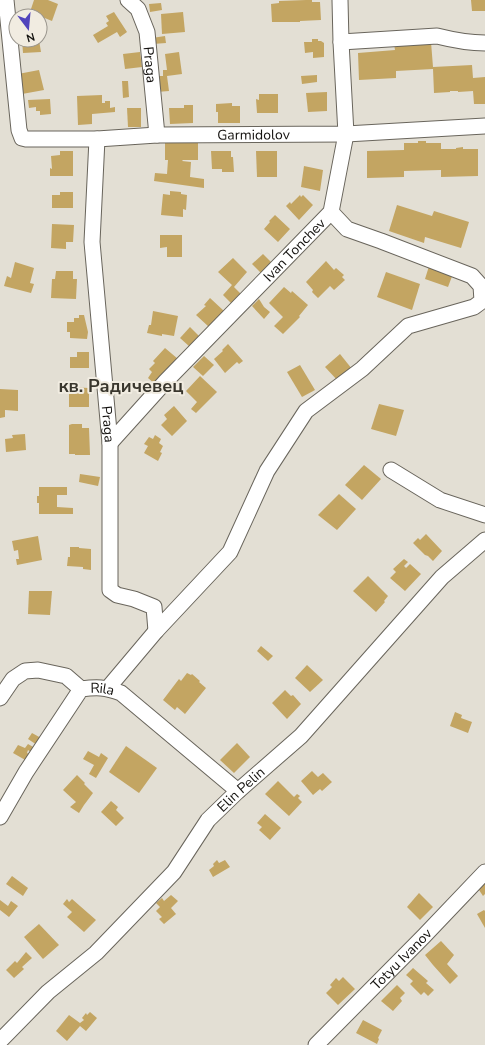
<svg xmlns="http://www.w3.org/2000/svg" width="485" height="1045" font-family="'Nunito Sans',sans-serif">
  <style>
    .building { fill: #c3a562 }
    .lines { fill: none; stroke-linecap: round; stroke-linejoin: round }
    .minor-casing { stroke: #69655c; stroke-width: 17 }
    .minor { stroke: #fff; stroke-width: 15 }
    .labels { text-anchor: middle; stroke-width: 4; stroke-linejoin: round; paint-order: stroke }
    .street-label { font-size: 14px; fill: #14120f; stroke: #f1ece1 }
    .district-label { font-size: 18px; font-weight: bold; fill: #39362d; stroke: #f1ece1 }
  </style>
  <rect width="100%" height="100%" fill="#e3dfd4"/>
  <g class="building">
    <polygon points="34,0 48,0 58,4 52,21 30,12"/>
    <polygon points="306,0 312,0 312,2 320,2 321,20 300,21 300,22 272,22 271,4 279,3 279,1"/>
    <polygon points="471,0 485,0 485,11 472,11"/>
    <polygon points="161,3 162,10 150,12 149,4"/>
    <polygon points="114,12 127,32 120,37 117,32 98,43 93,35 108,26 106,23 109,21 106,16"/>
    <polygon points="183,12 185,32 162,34 161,14"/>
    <polygon points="165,36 166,43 153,44 152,38"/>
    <polygon points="312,39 318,39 318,41 321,41 324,43 324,57 313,58 313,52 305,53 304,42 312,42"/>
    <polygon points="22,40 39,40 41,52 23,53"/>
    <polygon points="431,42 433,67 472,65 473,78 485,77 485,104 474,104 473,91 458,92 458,91 450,91 450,92 434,93 433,69 396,71 396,78 359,80 358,53 395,50 394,44"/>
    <polygon points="140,52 142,67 125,69 123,54"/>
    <polygon points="179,52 182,74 167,76 169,91 157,92 156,76 163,76 163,70 167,70 165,54"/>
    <polygon points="39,70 44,90 22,94 18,74"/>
    <polygon points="317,75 317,82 302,84 301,76"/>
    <polygon points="122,81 128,81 129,97 123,98"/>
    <polygon points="327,92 327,111 308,112 306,93"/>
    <polygon points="259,94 278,94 278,113 257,113 256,99 259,100"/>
    <polygon points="102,95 102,103 105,103 105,101 110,101 110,108 115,107 115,112 92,114 92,124 78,125 77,96"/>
    <polygon points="50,99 51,114 40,115 40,111 36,111 36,107 29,108 28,100"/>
    <polygon points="232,103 232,106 240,106 240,123 218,123 218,112 216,112 216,104"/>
    <polygon points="184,105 193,105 193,123 170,124 169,108 184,108"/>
    <polygon points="127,108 141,108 141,127 128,127"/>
    <polygon points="198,140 198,160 183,160 182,161 191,162 190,177 204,179 204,188 154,181 155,173 167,174 168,160 165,160 165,141"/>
    <polygon points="418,141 426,141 426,143 441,143 441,149 456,149 456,148 463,147 463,149 478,149 478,176 441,177 441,170 404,171 404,177 367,178 367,151 404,150 404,143 418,143"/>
    <polygon points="60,151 73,151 73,176 50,176 50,168 52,169 51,156 60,155"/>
    <polygon points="211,151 231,151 231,157 233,157 234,172 222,172 222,169 212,169"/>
    <polygon points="256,151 277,151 277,177 257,177"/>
    <polygon points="304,166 323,170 320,191 301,187"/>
    <polygon points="170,191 181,192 181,194 187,195 186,210 183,209 183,217 161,215 163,194 170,195"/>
    <polygon points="60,192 73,192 73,208 52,208 52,195 60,195"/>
    <polygon points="300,195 301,197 303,195 313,205 299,220 286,206 290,202 291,204"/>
    <polygon points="397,205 432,216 434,211 469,222 461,248 425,237 424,243 389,231"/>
    <polygon points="275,215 290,229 278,242 264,229 270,222 269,221"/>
    <polygon points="52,224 74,225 73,242 66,242 66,249 51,248"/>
    <polygon points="160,235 182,235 182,257 167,257 167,247 160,248"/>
    <polygon points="263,254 272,263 262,274 252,264"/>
    <polygon points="233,258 247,272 234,287 241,294 232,304 223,295 232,285 218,272"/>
    <polygon points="326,261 334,270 336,268 344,275 342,277 345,280 334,290 330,286 318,298 312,292 313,290 306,282"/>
    <polygon points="15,262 34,268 30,283 34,284 31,293 4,286 7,276 11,278"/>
    <polygon points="430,263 454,271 448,287 425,279"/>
    <polygon points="56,271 73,271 73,279 77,279 76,299 51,298 52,279 55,279"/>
    <polygon points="386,272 420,284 412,310 377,297"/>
    <polygon points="284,287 291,293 292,291 308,305 299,316 300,317 283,334 274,326 283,317 269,303"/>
    <polygon points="210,298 224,311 209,327 196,315 206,306 204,305"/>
    <polygon points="259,299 264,307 270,312 264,319 252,306"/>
    <polygon points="153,311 178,316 174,336 162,334 162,336 147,333 149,325 151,325"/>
    <polygon points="79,315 84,315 88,332 87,339 70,338 70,332 67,332 67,322 74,322 74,318 79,318"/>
    <polygon points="190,327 200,337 190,347 180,338"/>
    <polygon points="228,344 243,361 239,364 237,362 225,373 214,359 223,351 222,350"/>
    <polygon points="165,348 178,359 155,384 148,378 152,372 149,369 155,363 153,361"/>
    <polygon points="77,352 89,352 89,368 70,368 70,357 77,357"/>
    <polygon points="340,354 352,369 338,381 325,367"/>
    <polygon points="204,356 214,365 203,376 193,367"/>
    <polygon points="300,365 315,390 302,397 287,372"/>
    <polygon points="200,376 217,392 196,413 191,409 197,402 186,391"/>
    <polygon points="69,387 89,388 89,407 69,407"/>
    <polygon points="0,389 18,390 18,411 5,410 5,417 0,418"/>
    <polygon points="379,404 404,410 396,436 371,429"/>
    <polygon points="174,406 187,421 172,436 161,425 167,419 164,415"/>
    <polygon points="72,424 82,424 82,428 89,428 90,455 75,455 75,454 69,454 69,425"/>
    <polygon points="25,434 26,450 6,452 5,439 13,438 12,435"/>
    <polygon points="155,435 161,439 159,443 163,446 160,452 162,453 158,461 144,453 148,446 144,444 149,437 153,439"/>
    <polygon points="364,465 381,479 362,500 345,485"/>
    <polygon points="80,474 100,477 98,486 79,482"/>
    <polygon points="39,487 67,487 67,495 57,495 57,507 73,508 73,514 39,514 39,503 37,503 37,496 39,496"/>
    <polygon points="339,494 356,509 337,530 318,515"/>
    <polygon points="426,534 442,551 433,561 428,556 425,555 413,543 418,538 420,540"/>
    <polygon points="38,536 42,560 17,565 16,559 19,559 18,550 14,551 12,541"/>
    <polygon points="70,547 79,547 79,548 91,549 91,570 83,569 83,567 67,566 68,557 70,557"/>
    <polygon points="404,559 408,562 404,566 406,568 410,564 421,574 405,591 390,578 396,572 393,569"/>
    <polygon points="368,576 388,596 384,601 385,602 376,612 353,591"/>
    <polygon points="29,591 52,591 50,615 28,614"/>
    <polygon points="261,646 273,656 268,661 257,651"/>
    <polygon points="307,665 323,680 310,692 295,678"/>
    <polygon points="187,673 191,675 192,674 200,681 199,682 206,688 185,714 177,707 175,710 163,700 179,679 181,681"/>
    <polygon points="285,690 291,696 293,695 301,704 287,719 272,703"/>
    <polygon points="455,712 462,715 461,718 472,722 468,733 450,726"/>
    <polygon points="32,733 41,738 37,745 28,739"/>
    <polygon points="237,743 250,757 234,773 220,760"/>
    <polygon points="28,744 35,748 32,753 28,750 27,753 31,755 27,761 13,753 18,745 25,748"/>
    <polygon points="126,746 157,768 139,793 109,772"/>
    <polygon points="88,751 99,757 101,753 108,758 96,778 89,774 94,765 83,759"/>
    <polygon points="312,771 318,777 323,773 332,782 322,791 320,789 313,795 301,781"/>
    <polygon points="77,775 85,783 84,784 93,793 84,805 79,813 70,807 76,802 63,790"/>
    <polygon points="278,781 294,797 297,794 300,796 298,798 302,802 289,816 265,794"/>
    <polygon points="111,801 118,807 116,810 124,818 116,826 101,812"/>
    <polygon points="265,814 281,828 270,840 259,830 262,827 257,823"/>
    <polygon points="217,860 219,863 225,860 230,867 213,877 209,870 214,866 213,864"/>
    <polygon points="12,876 28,888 23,896 6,884"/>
    <polygon points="485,879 485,894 483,896 477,887"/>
    <polygon points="419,893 433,907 420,920 407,907"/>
    <polygon points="171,895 178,901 171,908 176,914 164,924 159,919 162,917 156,911 160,907 156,903 162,898 164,901"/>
    <polygon points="67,899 69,902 72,899 96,920 84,932 67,917 72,912 63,904"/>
    <polygon points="0,900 8,906 11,901 18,906 9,917 0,910"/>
    <polygon points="484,910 485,911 485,928 477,914"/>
    <polygon points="39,924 59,945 43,959 24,937"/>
    <polygon points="441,941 454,955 447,964 458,976 450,984 433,965 425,955"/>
    <polygon points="26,952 32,958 22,967 24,969 14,978 6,970 15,961 17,963"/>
    <polygon points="413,968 428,981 426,983 434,990 428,996 424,992 421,995 410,984 413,981 406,975"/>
    <polygon points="343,977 355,989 338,1005 326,993 332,987 330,985 336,978 339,981"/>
    <polygon points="397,985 405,993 400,998 402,1001 393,1011 381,1001"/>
    <polygon points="90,1012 97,1018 86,1031 80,1026 67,1041 56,1031 69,1015 80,1023 84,1020 82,1018 86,1013 87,1015"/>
    <polygon points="363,1020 382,1030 378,1038 379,1039 377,1044 356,1033"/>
  </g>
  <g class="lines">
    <g class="minor-casing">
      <g id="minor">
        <path id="s1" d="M6,0L19,130L22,138L26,139H97L157,135L346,134L485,126"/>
        <path id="s2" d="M128,0L138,9L147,32L157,135"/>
        <path d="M341,42L437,36C453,40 468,43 485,43"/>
        <path id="s3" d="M97,139L92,242L110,443V590L117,595L134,599L154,607L156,631"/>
        <path id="s4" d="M110,443L165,382L331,212L346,134L341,42L340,0"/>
        <polyline points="391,470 440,500 485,515"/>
        <polyline points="108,688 156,631 230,552 267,471 306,411 362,369 408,326 474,307 482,301 481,286 472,276 381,241 347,229 331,212"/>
        <polyline points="0,698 13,679 25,671 38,670 66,676 81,689"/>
        <path id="s5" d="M0,817L26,772L81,689C97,687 105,687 121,693L238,791"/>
        <path id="s6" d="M0,1041L48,992L96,953L174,872L208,820L238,791L301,736L442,577L485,540"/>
        <path id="s7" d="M316,1045L424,936L485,872"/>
      </g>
    </g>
    <use href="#minor" class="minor"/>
  </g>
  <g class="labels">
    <g class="street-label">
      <text dy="5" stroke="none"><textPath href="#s2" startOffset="71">Praga</textPath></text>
      <text dy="5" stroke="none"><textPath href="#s1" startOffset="371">Garmidolov</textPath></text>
      <text dy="5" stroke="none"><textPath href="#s4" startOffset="267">Ivan Tonchev</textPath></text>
      <text dy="5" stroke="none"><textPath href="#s3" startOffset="286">Praga</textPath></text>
      <text dy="5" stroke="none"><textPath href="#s5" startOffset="173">Rila</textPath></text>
      <text dy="5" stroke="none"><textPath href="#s6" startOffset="350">Elin Pelin</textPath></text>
      <text dy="5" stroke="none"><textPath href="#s7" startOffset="121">Totyu Ivanov</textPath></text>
    </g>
    <g class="district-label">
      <text x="121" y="392">кв. Радичевец</text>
    </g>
  </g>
  <g transform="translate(28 28) rotate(164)"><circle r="19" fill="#f1ece1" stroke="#99958d"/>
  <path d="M0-3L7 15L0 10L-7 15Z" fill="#5144bc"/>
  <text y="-6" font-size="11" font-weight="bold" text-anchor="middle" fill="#14120f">N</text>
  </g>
</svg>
